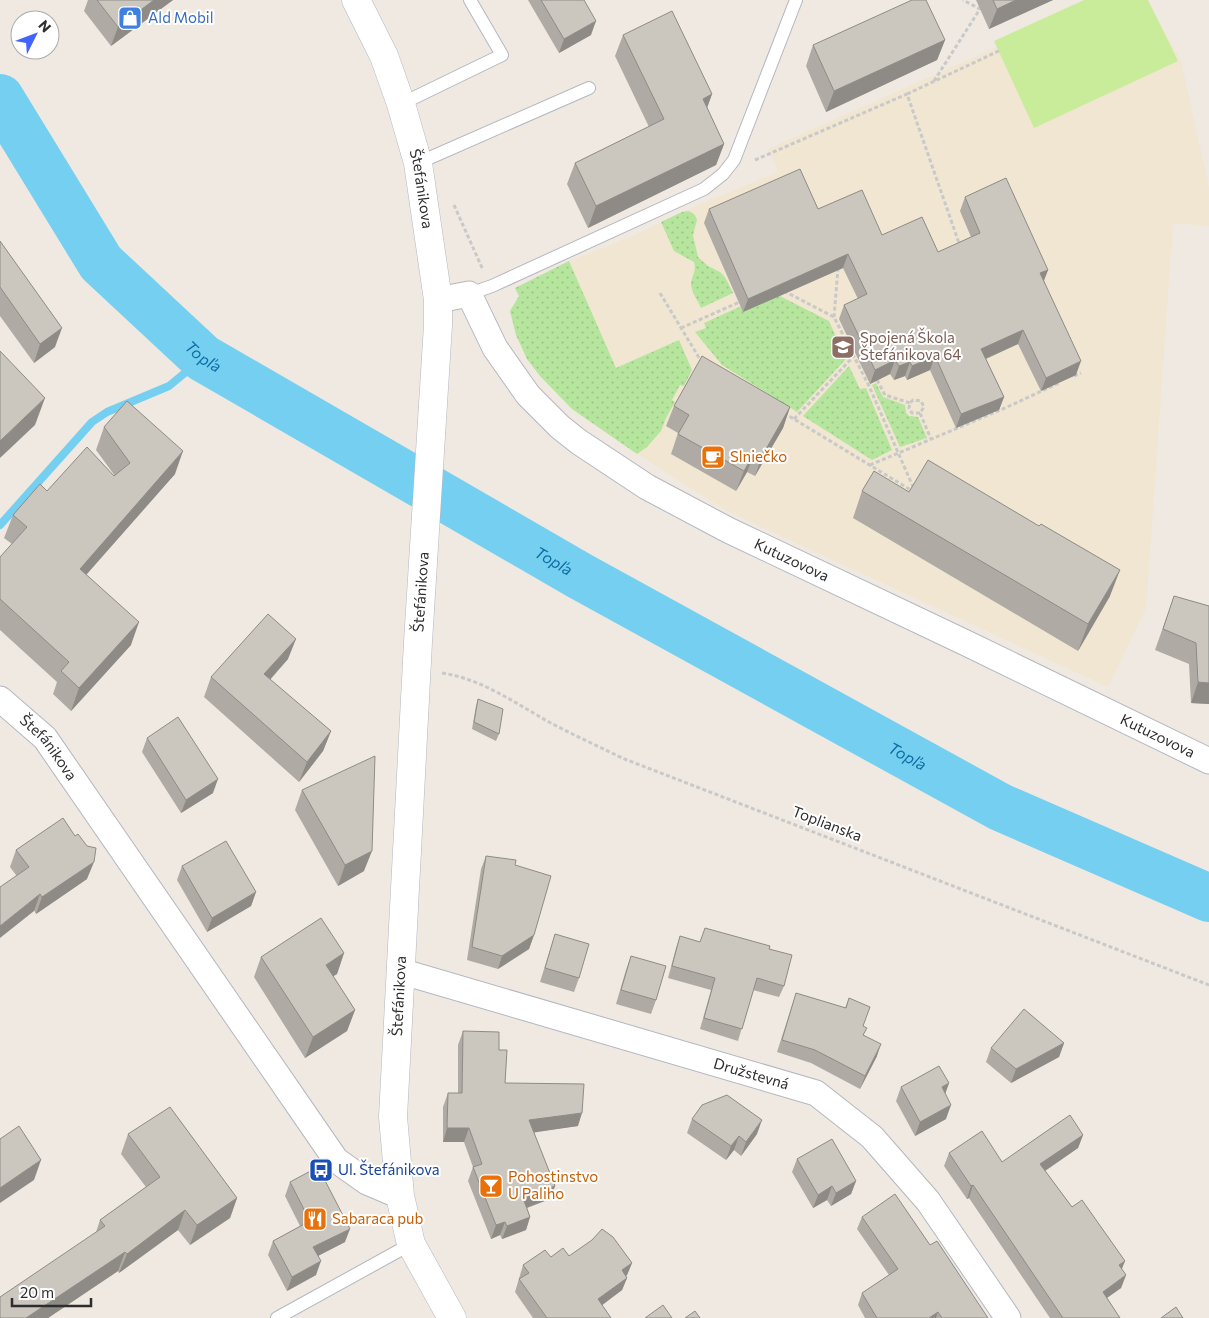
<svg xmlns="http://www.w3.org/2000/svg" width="1209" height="1318" font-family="Commissioner,sans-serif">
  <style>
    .education { fill: #f0e6d1 }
    .grass { fill: url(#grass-dots) }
    .pitch { fill: #c9ec9a }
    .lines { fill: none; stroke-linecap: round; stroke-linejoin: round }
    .stream { stroke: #75cff0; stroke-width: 8 }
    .river { stroke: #75cff0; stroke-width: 48 }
    .service-casing { stroke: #b4b7c1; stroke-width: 14 }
    .minor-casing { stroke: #b4b7c1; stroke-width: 27 }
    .tertiary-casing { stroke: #b4b7c1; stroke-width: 29 }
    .path { stroke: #c9c9c9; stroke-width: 3; stroke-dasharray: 4 2.5; stroke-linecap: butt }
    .service { stroke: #fff; stroke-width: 12 }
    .minor { stroke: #fff; stroke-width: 25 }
    .tertiary { stroke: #fff; stroke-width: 28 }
    .wall { fill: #afaba4 }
    .shaded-wall { fill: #8e8b86 }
    .building { fill: #cbc7bf; stroke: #8e8b86 }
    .labels { text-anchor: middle; stroke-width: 4; stroke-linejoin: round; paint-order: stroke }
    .shop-label { font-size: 15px; fill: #366cbe; stroke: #fff; text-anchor: start }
    .street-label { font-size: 15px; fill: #2e2e2e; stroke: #fff }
    .education-label { font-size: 15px; fill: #785e54; stroke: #fff; text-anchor: start }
    .food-label { font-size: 15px; fill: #c56008; stroke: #fff; text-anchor: start }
    .transit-label { font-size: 15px; fill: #164399; stroke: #fff; text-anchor: start }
    .water-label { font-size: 16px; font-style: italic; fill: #0d6fa3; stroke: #fff }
  </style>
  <defs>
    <pattern id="grass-dots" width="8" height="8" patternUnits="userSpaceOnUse" patternTransform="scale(1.25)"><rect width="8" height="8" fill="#b6e59e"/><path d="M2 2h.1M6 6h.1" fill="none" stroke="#9dc588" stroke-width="1.8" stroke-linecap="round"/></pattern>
  </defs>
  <rect width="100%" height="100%" fill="#efe9e1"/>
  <polygon class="education" points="1102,0 1147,0 1181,61 1209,188 1209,226 1173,223 1146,608 1108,687 727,511 637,454 572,409 540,376 527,359 516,335 510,311 519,296 515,288 569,261 633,236 682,212 778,172 768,149"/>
  <g class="grass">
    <path d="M689,211L695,215L697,220L693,235L698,257L708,266L720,272L725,277L733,293L701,308C698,301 692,293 691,285C691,277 697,271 694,262L674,251L661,222L682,212Z"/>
    <polygon points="569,261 616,368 679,340 692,370 684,386 680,385 672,400 675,402 666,418 661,431 647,447 637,454 572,409 540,376 527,359 516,335 510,311 519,296 515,288"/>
    <polygon points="772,292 829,321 846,359 797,412 722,365 695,332 706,328 704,323"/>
    <polygon points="849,366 860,389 866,388 892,450 872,460 803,416"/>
    <polygon points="876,383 883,397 905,405 906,413 909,416 918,417 927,438 900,447 872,385"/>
  </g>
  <polygon class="pitch" points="1084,0 1148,0 1178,61 1034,128 994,41"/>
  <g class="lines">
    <polyline class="stream" points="0,525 92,422 107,412 169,386 203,358"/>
    <path class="river" id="s1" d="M0,98L101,263L203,358L580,576L1000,807L1209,898"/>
    <g class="service-casing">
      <g id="service">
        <polyline points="401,104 502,55 470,0"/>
        <polyline points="418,163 589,88"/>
        <polyline points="469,294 492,286 704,189 723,174 734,160 796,0"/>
        <polyline points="277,1318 411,1244"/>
      </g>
    </g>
    <g class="minor-casing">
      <g id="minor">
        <path id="s2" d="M438,300L469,294L495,348L528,395L560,427L579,442L647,487L728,530L966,643L1209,761"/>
        <path id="s3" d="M0,699L45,738L336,1160L367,1182L400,1196"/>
        <path id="s4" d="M400,971L816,1093L872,1137L928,1201L1008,1318"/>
      </g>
    </g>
    <g class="tertiary-casing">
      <g id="tertiary">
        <path id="s5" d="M356,0L384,56L401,104L418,163L438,300V325L418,642L393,1117L400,1196L411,1244L452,1318"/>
      </g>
    </g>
    <g class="path">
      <polyline points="934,81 980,9 963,0"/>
      <polyline points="907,94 1001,50"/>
      <polyline points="755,160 907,94 960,246"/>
      <polyline points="454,205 483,270"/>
      <polyline points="784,291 834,317 869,386 914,489"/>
      <polyline points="660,293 701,361"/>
      <polyline points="834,317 838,268"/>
      <polyline points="681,328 742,301"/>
      <polyline points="1074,376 1081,373"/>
      <polyline points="877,380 885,395 910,403"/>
      <polyline points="784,413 914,492"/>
      <polyline points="920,413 912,413 909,408 910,403 913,400 921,401 924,407 920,413 931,439"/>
      <polyline points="794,419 854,356"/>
      <polyline points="870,465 1005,408 1059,383"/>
      <path d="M442,673C482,679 515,703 549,722C573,735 598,746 622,758L1209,985"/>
    </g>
    <use href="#service" class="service"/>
    <use href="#minor" class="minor"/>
    <use href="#tertiary" class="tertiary"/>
  </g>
  <g class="wall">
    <polygon points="88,0 173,0 111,46 84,11"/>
    <polygon points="528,0 584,0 591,35 559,53"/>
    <polygon points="976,0 1053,0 989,29"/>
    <polygon points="623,35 712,94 707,108 724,144 716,165 588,228 567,184 575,163 649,127 615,56"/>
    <polygon points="945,40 937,60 826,112 806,66 813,45"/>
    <polygon points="965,197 1048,270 1044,280 1076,375 1041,391 1018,344 986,359 1004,397 999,410 956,428 930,370 907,380 905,376 894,380 890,374 870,384 839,319 844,305 858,299 843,268 743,312 704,223 709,209 818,209 882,235 938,252 971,237 960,211"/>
    <polygon points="0,241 55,347 34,363 0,316"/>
    <polygon points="674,406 790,407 783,428 755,476 747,472 736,491 671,454 678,433 666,426"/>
    <polygon points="104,427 175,474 86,575 131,645 71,711 53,694 57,682 0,630 0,557 12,544 4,538 13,515 47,491 115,476 96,450"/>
    <polygon points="862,491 909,492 1110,596 1078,651 853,518"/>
    <polygon points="1174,596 1209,606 1209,704 1191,703 1189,664 1155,650"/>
    <polygon points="288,659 270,680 331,731 323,751 299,782 204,697 211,677"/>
    <polygon points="478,699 499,734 496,741 472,729 476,706"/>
    <polygon points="147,738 213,793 181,813 142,752"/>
    <polygon points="302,790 364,871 338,886 295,810"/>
    <polygon points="16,850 87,879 36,914 16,875 10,867"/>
    <polygon points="486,856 515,865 534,935 529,949 498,969 467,960 481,869"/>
    <polygon points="182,866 256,892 251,906 207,932 177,880"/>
    <polygon points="555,934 579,978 574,992 540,982"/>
    <polygon points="680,936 700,942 769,949 784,986 779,997 753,990 738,1041 700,1029 711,990 668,978 676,948"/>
    <polygon points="344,953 337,974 333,976 355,1010 347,1031 305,1058 254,977 261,957"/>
    <polygon points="631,956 656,1000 651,1014 616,1004 626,970"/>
    <polygon points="796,993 845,1008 849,998 863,1026 864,1035 877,1056 860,1089 811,1063 777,1052"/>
    <polygon points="463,1031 499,1050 505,1083 578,1126 533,1132 555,1186 550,1199 527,1208 530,1217 526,1230 502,1239 500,1235 491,1239 468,1181 473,1167 464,1142 443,1142 443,1107 448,1093 458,1093 458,1045"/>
    <polygon points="1064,1043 1059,1057 1011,1083 986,1062 991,1048"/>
    <polygon points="949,1083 945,1094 946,1119 915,1136 896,1101 901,1087"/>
    <polygon points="692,1119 757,1134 741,1156 734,1150 726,1160 687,1133"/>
    <polygon points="128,1134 237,1198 230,1218 190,1245 178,1230 119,1273 118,1271 48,1318 0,1318 96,1232 100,1220 146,1187 121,1154"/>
    <polygon points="1083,1135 1078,1148 1045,1171 1072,1207 1126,1275 1121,1288 1107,1298 1120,1318 1050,1318 969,1198 967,1199 944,1166 949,1153 1002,1162"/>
    <polygon points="797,1159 856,1181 851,1194 831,1206 827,1200 813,1208 792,1172"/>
    <polygon points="290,1182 345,1242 318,1256 316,1275 287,1291 268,1255 273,1241 300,1226 285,1196"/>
    <polygon points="862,1217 930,1245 988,1318 865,1318 858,1305 862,1293 889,1275 857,1229"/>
    <polygon points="569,1256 632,1263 627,1275 626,1276 627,1278 622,1290 602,1305 611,1318 533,1318 515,1292 523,1265 551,1257"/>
  </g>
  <g class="shaded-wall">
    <polygon points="154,0 173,0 111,46 118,27"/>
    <polygon points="1016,0 1053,0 989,29 997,9"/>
    <polygon points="596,21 591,35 559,53 564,39"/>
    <polygon points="945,40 937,60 826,112 834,91"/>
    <polygon points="712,94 704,116 703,99"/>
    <polygon points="724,144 716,165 588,228 596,206"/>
    <polygon points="848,254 843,268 743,312 748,299"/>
    <polygon points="1048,270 1043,283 1040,273"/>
    <polygon points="62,328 55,347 34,363 40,344"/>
    <polygon points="1023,330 1018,344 976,363 981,349"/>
    <polygon points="935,356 930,370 907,380 912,366"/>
    <polygon points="895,360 890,374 870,384 875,370"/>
    <polygon points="1081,361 1076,375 1041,391 1046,378"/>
    <polygon points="910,362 905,376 894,380 899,366"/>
    <polygon points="1004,397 999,410 956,428 961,414"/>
    <polygon points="45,398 35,425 0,458 0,441"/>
    <polygon points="790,407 783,428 755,476 762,456"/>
    <polygon points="183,451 175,474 71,592 80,569"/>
    <polygon points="755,452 747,472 736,491 744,471"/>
    <polygon points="1120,570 1110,596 1078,651 1088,624"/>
    <polygon points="139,622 131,645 71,711 79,688"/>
    <polygon points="296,639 288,659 256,695 264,674"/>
    <polygon points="1198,682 1209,683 1209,704 1191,703"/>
    <polygon points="331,731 323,751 299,782 307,762"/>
    <polygon points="218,779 213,793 181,813 186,800"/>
    <polygon points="372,851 364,871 338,886 345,865"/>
    <polygon points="94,862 87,879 36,914 42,897"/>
    <polygon points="256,892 251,906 207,932 212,918"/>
    <polygon points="40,894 34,911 0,938 0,926"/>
    <polygon points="534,935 529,949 498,969 502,956"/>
    <polygon points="344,953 337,974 319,985 326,965"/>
    <polygon points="355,1010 347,1031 305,1058 313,1037"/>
    <polygon points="1064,1043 1059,1057 1011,1083 1016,1069"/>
    <polygon points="881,1044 877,1056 860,1089 865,1076"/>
    <polygon points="949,1083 944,1097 942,1087"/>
    <polygon points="951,1105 946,1119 915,1136 920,1122"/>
    <polygon points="582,1113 578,1126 524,1134 529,1120"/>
    <polygon points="762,1120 757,1134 741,1156 746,1142"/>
    <polygon points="447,1128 469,1128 464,1142 443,1142"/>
    <polygon points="1083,1135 1078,1148 1036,1177 1040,1164"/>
    <polygon points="739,1136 734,1150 726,1160 731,1146"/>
    <polygon points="41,1160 34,1180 0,1203 0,1188"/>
    <polygon points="856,1181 851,1194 831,1206 836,1193"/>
    <polygon points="973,1185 969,1198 967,1199 971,1186"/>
    <polygon points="555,1186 550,1199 518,1211 523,1198"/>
    <polygon points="832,1186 827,1200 813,1208 818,1195"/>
    <polygon points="237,1198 230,1218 190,1245 197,1225"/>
    <polygon points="185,1210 178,1230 119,1273 127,1254"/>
    <polygon points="530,1217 526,1230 502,1239 507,1226"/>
    <polygon points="505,1222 500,1235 491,1239 496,1225"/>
    <polygon points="350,1229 345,1242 308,1261 313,1247"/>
    <polygon points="125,1252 118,1271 48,1318 26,1318"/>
    <polygon points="321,1261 316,1275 287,1291 292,1277"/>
    <polygon points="1125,1261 1120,1274 1119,1265"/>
    <polygon points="632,1263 627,1275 617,1283 622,1270"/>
    <polygon points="1126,1275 1121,1288 1098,1304 1103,1292"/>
    <polygon points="627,1278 622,1290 593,1312 598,1299"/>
    <polygon points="938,1312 936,1318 929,1318"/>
  </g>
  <g class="building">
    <polygon points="97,0 154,0 118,27"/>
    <polygon points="541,0 584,0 596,21 564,39"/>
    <polygon points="912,0 926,0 945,40 834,91 813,45"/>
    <polygon points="993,0 1016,0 997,9"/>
    <polygon points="672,11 712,94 703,99 724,144 596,206 575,163 664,119 623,35"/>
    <polygon points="800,169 818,209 862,190 882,235 922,217 938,252 980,233 965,197 1006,178 1048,270 1040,273 1081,361 1046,378 1023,330 981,349 1004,397 961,414 935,356 912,366 910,362 899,366 895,360 875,370 844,305 867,294 848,254 748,299 709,209"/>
    <polygon points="0,241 62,328 40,344 0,287"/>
    <polygon points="0,351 45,398 0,441"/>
    <polygon points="702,356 790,407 762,456 755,452 744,471 678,434 689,415 674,406"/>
    <polygon points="127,401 183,451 80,569 139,622 79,688 61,671 69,662 0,599 0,557 27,527 13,515 40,484 47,491 87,447 114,476 130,463 104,427"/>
    <polygon points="928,460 1039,526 1041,524 1120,570 1088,624 862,491 874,471 909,492"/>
    <polygon points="1174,596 1209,606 1209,683 1198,682 1196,643 1163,629"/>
    <polygon points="268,614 296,639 264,674 331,731 307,762 211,677"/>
    <polygon points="478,699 503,709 499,734 474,722"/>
    <polygon points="178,717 218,779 186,800 147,738"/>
    <polygon points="375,756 372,851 345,865 302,790"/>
    <polygon points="63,818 75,836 78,834 87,846 96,848 94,862 42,897 40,894 0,926 0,887 29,867 16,850"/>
    <polygon points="226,841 256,892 212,918 182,866"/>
    <polygon points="486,856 516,860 515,865 551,876 534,935 502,956 472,947"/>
    <polygon points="321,918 344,953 326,965 355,1010 313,1037 261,957"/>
    <polygon points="705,928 770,946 769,949 792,955 784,986 757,978 742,1029 704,1018 715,978 672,966 680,936 700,942"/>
    <polygon points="555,934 589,944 579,978 545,968"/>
    <polygon points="631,956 666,966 656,1000 621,990"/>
    <polygon points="796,993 846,1008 849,998 870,1007 863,1026 867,1028 863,1035 881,1044 865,1076 815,1050 782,1040"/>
    <polygon points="1024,1009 1064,1043 1016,1069 991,1048"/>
    <polygon points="463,1031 499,1032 499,1050 507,1050 505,1083 584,1084 582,1113 529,1120 555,1186 523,1198 530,1217 507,1226 505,1222 496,1225 473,1167 482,1164 469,1128 447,1128 448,1093 462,1093"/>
    <polygon points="939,1066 949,1083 942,1087 951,1105 920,1122 901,1087"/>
    <polygon points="727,1095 762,1120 746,1142 739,1136 731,1146 692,1119 702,1105"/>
    <polygon points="170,1107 237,1198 197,1225 185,1210 127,1254 125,1252 26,1318 0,1318 0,1297 105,1226 100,1220 160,1177 128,1134"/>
    <polygon points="1070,1115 1083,1135 1040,1164 1072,1207 1082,1200 1125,1261 1119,1265 1126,1275 1103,1292 1120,1318 1063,1318 973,1185 971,1186 949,1153 982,1131 1002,1162"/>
    <polygon points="19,1126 41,1160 0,1188 0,1139"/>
    <polygon points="832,1139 856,1181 836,1193 832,1186 818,1195 797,1159"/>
    <polygon points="318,1167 350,1229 313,1247 321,1261 292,1277 273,1241 310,1221 290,1182"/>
    <polygon points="895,1194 930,1245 937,1241 988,1318 942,1318 938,1312 929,1318 877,1318 862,1293 898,1269 862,1217"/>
    <polygon points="602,1229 613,1237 632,1263 622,1270 627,1278 598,1299 611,1318 547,1318 519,1279 529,1273 523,1265 545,1250 551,1257 563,1248 569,1256 592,1240"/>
    <polygon points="663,1305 672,1318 645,1318"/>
    <polygon points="1176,1307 1183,1318 1161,1318"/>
    <polygon points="695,1311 700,1318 685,1318"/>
  </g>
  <defs>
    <g id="shop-square" transform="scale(1.25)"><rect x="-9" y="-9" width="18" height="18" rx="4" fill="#3f7fe0" stroke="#fff"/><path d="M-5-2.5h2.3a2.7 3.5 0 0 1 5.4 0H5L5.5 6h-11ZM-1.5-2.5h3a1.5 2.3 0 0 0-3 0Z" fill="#fff"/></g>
    <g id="school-square" transform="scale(1.25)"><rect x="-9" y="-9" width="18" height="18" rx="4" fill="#8d6e63" stroke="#fff"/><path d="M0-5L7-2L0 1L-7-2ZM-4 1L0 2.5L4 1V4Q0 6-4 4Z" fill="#fff"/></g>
    <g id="cafe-square" transform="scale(1.25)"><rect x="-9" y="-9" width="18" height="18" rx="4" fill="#e8710a" stroke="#fff"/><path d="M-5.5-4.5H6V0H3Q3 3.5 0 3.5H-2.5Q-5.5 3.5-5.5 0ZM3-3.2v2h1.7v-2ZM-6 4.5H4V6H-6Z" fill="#fff"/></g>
    <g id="bus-square" transform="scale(1.25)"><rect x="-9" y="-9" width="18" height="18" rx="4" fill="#1a4fb4" stroke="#fff"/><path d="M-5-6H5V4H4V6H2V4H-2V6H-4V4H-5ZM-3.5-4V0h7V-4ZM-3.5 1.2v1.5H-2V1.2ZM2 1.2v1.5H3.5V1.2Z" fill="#fff"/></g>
    <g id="bar-square" transform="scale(1.25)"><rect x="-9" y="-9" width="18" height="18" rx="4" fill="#e8710a" stroke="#fff"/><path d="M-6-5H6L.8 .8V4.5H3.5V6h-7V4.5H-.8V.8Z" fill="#fff"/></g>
    <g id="restaurant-square" transform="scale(1.25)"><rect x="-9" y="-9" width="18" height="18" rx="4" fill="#e8710a" stroke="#fff"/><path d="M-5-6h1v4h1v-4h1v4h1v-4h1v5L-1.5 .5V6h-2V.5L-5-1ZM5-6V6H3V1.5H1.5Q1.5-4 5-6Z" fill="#fff"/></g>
  </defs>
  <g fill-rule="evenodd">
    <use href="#shop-square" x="130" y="18"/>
    <use href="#school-square" x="843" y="347"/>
    <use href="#cafe-square" x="713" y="457"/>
    <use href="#bus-square" x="321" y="1170"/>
    <use href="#bar-square" x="491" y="1186"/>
    <use href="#restaurant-square" x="315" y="1219"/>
  </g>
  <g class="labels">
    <g class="shop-label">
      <text x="148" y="23">Ald Mobil</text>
    </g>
    <g class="street-label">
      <text dy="5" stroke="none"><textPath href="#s5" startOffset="201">Štefánikova</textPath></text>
      <text dy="5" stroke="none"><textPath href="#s2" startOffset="462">Kutuzovova</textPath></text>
      <text transform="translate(421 592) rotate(-86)" y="5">Štefánikova</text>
      <text dy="5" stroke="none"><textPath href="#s2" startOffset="868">Kutuzovova</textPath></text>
      <text dy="5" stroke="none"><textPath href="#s3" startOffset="69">Štefánikova</textPath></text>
      <text transform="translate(827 824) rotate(21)" y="5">Toplianska</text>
      <text transform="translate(399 996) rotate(-87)" y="5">Štefánikova</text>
      <text dy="5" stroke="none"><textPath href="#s4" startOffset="366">Družstevná</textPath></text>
    </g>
    <g class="education-label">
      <text x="860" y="343">Spojená Škola<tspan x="860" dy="17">Štefánikova 64</tspan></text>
    </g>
    <g class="food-label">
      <text x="730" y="462">Slniečko</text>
      <text x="508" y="1182">Pohostinstvo<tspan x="508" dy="17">U Paliho</tspan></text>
      <text x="332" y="1224">Sabaraca pub</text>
    </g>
    <g class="transit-label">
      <text x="338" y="1175">Ul. Štefánikova</text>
    </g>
    <g class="water-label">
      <text dy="6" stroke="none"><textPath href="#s1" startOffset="332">Topľa</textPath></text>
      <text dy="6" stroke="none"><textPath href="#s1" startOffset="738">Topľa</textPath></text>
      <text dy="6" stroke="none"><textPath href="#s1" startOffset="1142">Topľa</textPath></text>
    </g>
  </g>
  <g transform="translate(35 35) rotate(48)"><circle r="24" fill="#ffffff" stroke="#ababab"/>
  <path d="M0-4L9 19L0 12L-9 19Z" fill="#4264fb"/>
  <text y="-8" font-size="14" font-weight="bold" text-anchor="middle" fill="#2e2e2e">N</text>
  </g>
  <path d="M12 1298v8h79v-8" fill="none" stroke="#2e2e2e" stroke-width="2.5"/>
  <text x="20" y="1298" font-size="15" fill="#2e2e2e" stroke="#ffffff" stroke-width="4" paint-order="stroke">20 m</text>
</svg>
